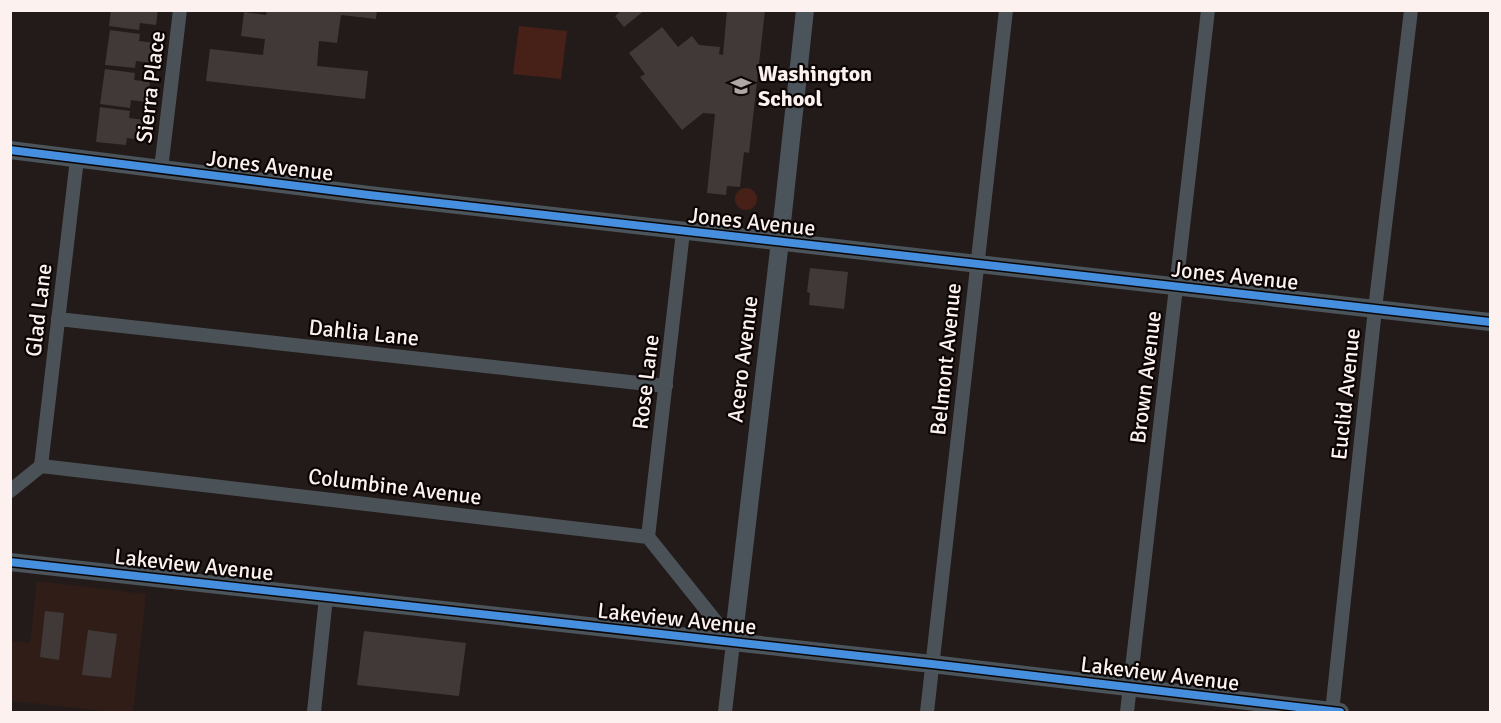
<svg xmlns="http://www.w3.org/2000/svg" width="1501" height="723" font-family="Signika,sans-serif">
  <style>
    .built { fill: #301d18 }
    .green { fill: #472118 }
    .building { fill: #403937 }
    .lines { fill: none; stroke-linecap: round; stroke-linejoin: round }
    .street { stroke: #4b5257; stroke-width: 14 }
    .secondary { stroke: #4a545a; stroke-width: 18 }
    .cycleway-casing { stroke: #0b0605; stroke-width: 11 }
    .cycleway { stroke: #468fdf; stroke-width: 8 }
    .labels { text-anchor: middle; stroke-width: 4.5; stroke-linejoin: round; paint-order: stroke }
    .poi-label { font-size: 22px; font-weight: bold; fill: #fcf1ee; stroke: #0b0605; text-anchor: start }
    .street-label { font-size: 22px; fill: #fcf1ee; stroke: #0b0605 }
  </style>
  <rect width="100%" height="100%" fill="#231b19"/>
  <polygon class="built" points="37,581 146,594 133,712 112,712 11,701 11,641 30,643"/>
  <g class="green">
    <polygon points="519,26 567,31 561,79 513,74"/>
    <circle cx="746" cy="199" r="11"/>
  </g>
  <g class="building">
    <polygon points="111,10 158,10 156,25 140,23 139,30 109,26"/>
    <polygon points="267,10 377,10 376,19 341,15 337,43 319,41 317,66 368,71 365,99 206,81 210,49 263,55 265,39 241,36 244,12 266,15"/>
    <polygon points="622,10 645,10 624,27 615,16"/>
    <polygon points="727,10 765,10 749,153 744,152 740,187 727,186 726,195 707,193 715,114 703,113 682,130 640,77 645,74 629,53 662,27 678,47 692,36 699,45 720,47 719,54 723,55"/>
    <polygon points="110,30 140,34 139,41 155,43 152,63 136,61 135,68 105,65"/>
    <polygon points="105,69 135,73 134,80 150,82 147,102 131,100 130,108 100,104"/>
    <polygon points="100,107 130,111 129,118 145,120 143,140 127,138 126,145 96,142"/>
    <polygon points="810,268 848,272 844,309 809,305 810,293 807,292"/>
    <polygon points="45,611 64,613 59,660 40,657"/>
    <polygon points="88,630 117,634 111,678 82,675"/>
    <polygon points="364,631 466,643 459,696 357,685"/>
  </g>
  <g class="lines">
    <g class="street">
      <polyline points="161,169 180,10"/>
      <polyline points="58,319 666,386"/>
      <polyline points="41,466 77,159"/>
      <polyline points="10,491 41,466 648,537 733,643 725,712"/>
      <polyline points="648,537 683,232"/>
      <polyline points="314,712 326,597"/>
      <polyline points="927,712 1006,10"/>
      <polyline points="1127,712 1208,10"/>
      <polyline points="1332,712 1375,309 1411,10"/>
    </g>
    <g class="secondary">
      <polyline points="10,150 369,195 1490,322"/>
      <polyline points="10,562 932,664 1340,712"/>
      <polyline points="733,643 780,241 805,10"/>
    </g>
    <g class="cycleway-casing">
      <g id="cycleway">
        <polyline points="10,150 369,195 1490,322"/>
        <polyline points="10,562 932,664 1340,712"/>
      </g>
    </g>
    <use href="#cycleway" class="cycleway"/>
  </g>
  <defs>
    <g id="school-bare" transform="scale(1.62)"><path d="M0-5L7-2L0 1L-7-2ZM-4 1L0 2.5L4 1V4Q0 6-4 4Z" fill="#b0a6a3" stroke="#0b0605" stroke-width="2.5" paint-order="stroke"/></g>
  </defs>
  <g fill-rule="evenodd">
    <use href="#school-bare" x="741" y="86"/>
  </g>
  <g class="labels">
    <g class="poi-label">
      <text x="758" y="81">Washington<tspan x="758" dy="25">School</tspan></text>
    </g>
    <g class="street-label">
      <text transform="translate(150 87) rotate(-83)" y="8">Sierra Place</text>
      <text transform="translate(270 165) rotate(7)" y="8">Jones Avenue</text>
      <text transform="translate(752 221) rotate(6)" y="8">Jones Avenue</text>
      <text transform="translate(1235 275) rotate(6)" y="8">Jones Avenue</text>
      <text transform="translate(38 310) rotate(-83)" y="8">Glad Lane</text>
      <text transform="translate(364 332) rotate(6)" y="8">Dahlia Lane</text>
      <text transform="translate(742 359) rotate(-83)" y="8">Acero Avenue</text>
      <text transform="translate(945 359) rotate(-84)" y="8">Belmont Avenue</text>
      <text transform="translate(1145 377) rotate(-83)" y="8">Brown Avenue</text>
      <text transform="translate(645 382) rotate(-83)" y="8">Rose Lane</text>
      <text transform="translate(1345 394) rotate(-84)" y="8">Euclid Avenue</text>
      <text transform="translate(395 486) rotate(7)" y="8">Columbine Avenue</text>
      <text transform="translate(194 564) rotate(6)" y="8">Lakeview Avenue</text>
      <text transform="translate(677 618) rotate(6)" y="8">Lakeview Avenue</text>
      <text transform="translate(1160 673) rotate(7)" y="8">Lakeview Avenue</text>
    </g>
  </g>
  <rect width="1501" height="723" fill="none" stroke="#fcf1ee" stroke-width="24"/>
</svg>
